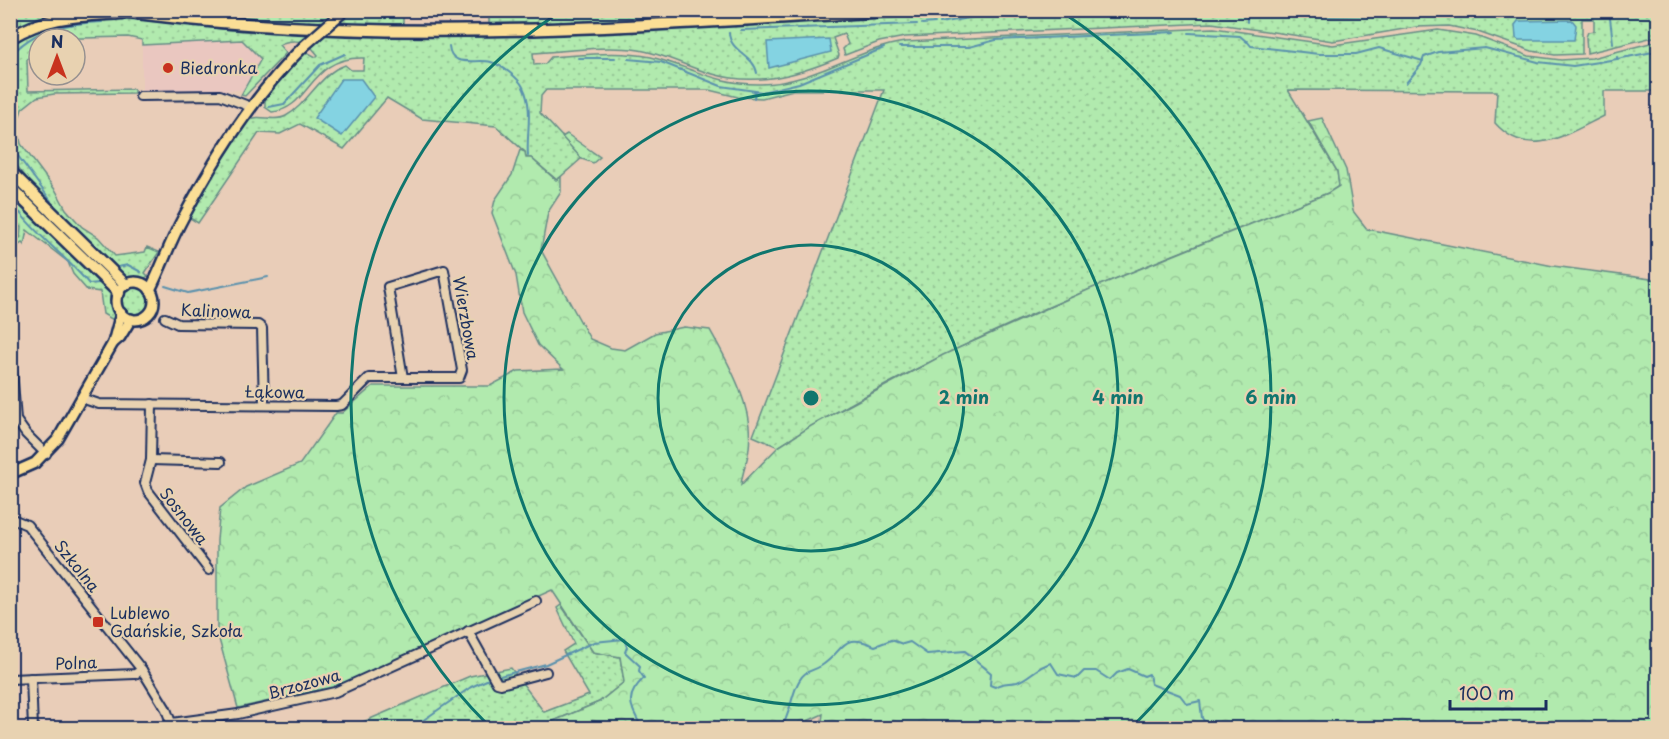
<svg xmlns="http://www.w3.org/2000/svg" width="1669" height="739" font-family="'Playpen Sans',sans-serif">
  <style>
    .built { fill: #eac7c0 }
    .grass { fill: url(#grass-dots); stroke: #668c86; stroke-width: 1.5 }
    .forest { fill: url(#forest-crowns); stroke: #668c86; stroke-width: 1.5 }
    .water { fill: #84d3e2; stroke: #5a91ad; stroke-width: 1.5 }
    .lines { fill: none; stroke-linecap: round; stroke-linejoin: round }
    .stream { stroke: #5a91ad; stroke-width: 2 }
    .minor-casing { stroke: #1b2f5e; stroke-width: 12 }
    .major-casing { stroke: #1b2f5e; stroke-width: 14 }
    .highway-casing { stroke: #1b2f5e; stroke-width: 15 }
    .minor { stroke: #e8d2b1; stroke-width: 8 }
    .major { stroke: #fbde96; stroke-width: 9 }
    .highway { stroke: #fbde96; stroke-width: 10 }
    .major-bridge-casing { stroke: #1b2f5e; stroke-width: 14; stroke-linecap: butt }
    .major-bridge { stroke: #fbde96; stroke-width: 9 }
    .ring { fill: none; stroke: #0f766e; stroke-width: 3 }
    .poi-dot { fill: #c8321e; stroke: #e8d2b1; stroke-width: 2 }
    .labels { text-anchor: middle; stroke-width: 4.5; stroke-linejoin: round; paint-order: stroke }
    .poi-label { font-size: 16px; fill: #1b2f5e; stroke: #e8d2b1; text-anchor: start }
    .street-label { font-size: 16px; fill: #1b2f5e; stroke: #e8d2b1 }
    .centre { fill: #0f766e; stroke: #e8d2b1; stroke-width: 3 }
    .ring-label { font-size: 18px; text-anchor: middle; font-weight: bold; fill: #0f766e; stroke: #e8d2b1; stroke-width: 4.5; stroke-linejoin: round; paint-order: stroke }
  </style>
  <defs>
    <pattern id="grass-dots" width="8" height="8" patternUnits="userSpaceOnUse" patternTransform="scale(1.5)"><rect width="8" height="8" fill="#b1eaae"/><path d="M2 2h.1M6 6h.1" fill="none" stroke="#98c998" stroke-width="1.8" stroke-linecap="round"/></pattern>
    <pattern id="forest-crowns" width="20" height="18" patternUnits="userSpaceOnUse" patternTransform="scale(1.5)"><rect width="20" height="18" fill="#b1eaae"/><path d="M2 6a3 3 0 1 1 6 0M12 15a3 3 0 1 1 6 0" fill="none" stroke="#98c998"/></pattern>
  </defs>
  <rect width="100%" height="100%" fill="#e9cdb8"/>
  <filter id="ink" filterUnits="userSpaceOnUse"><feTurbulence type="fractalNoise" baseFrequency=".0167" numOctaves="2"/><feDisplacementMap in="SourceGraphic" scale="12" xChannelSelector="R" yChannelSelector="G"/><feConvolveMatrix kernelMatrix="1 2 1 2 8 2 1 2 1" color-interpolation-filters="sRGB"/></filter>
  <g filter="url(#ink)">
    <polygon class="built" points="242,40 261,59 244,90 149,94 142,91 142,45"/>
    <g class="grass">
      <polygon points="69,10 74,12 11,35 11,11"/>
      <polygon points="333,10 403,13 403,26 262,21 141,11"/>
      <polygon points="605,10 838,11 489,26 489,13"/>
      <path d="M1011,10H1320L1321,15L1327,11L1337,10L1344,15V10H1658V36L1587,53L1586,37L1588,32L1594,31V19H1582V54L1555,55L1532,51L1478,32L1449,26L1416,27L1333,41L1212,23L905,37L879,42L845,55L843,49L848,44L844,34L833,38L839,55L838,58C795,76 755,87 709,73C685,66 664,54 639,50C605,45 567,51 533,53L534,65L545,64L551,57C584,55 618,50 651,57C691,67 717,85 761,84C812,84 855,49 905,42L1214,28L1333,45L1438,30L1476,36L1529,56L1561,60L1592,58L1658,41V91H1604V116C1567,134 1529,161 1495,123L1497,91L1288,90L1337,171L1339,186L1328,193C1141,268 949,339 778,447L753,436L884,90H793L762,98L738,97L709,90H546L541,96L540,113L582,158L557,180L531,158H526L525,152L496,126L422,119L387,98L344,149L300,124L280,134L259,133L198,223L190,218L189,212L249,120C260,113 273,123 286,116C306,105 316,81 336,69L345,65L351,70H363L364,58C308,56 311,109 272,112L265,107V99L303,50L316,57L318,55L311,47L313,44C301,41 289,39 279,45L286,53L245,96L241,95L261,59L242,40L142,45V40L128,37L39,39V48L27,59L28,91L134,89V93L54,94L37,97L22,109L17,125L21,144L56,191L66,209L82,227L98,237L115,256L145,252L147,247L159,252L145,273L148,276L142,280L129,281L32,185L11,158L10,44C58,1 172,25 232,30C318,37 404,36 490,34C664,30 837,17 1011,10Z"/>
      <polygon points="10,193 114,294 117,322 103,314 100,292 87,290 73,274 68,262 27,230 24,245 22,243 12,250 13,241 20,238 21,227 11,225"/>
      <circle cx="136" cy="301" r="15"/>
      <polygon points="561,605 593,652 620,657 624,682 599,702 537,728 349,728 470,676 511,668 544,712 589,695 563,651 574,644 557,608"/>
    </g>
    <g class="forest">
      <path d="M1322,118L1346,170L1353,211L1367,229L1553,266L1658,280V728H821L823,714L803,723L798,728H537L599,702L624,682L620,657L593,652L552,590L341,685L238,708L217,632V540L220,508L246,487L300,464L336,413H342L373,386H490L518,371L563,369L538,345L522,312L516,275L492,213L495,200L512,175L520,150L525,152L526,158H531L556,180L561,177V192L548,212L541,250L590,339L611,348L625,350L655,333L684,327L710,330C729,364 754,407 749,448C748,461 742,472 741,485L778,447L811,426L943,355L1090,289L1328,193L1339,186L1337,171L1308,121Z"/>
      <polygon points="567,134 600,157 593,163 582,159 562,137"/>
    </g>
    <g class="water">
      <polygon points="1572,20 1576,25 1574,40 1519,40 1516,38 1515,25 1518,21"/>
      <polygon points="829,39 831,52 769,68 767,42"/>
      <polygon points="341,79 361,79 374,97 342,136 314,118"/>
    </g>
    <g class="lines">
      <g class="stream">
        <polyline points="26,10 37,12"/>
        <polyline points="1247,10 1247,22"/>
        <polyline points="1265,10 1314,16 1427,14"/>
        <polyline points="1609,10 1613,43"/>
        <polyline points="1432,14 1442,14"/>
        <polyline points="1447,14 1598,10"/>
        <polyline points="940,23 974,17 1198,10"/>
        <polyline points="922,24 935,23"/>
        <polyline points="741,30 917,24"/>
        <path d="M729,33C730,52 754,55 757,73"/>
        <polyline points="1189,33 1240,36 1247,42"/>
        <polyline points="1247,41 1251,46 1319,54 1356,54 1379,48 1423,61"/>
        <path d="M449,46C451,69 476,58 491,62C501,65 519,78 523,87C534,110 526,132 528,156"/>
        <polyline points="899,47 969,47 996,40 1175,32"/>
        <path d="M10,57C33,28 68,23 102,22"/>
        <polyline points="578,58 615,58"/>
        <polyline points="628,59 661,62 721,86 762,92 799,83 884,48"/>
        <polyline points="1617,59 1658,51"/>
        <polyline points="1406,83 1421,65 1424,57 1438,52 1485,48 1538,62 1573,66 1617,59 1617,57"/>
        <polyline points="754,98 755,91"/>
        <polyline points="269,107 284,104 320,65 345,54"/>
        <polyline points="10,145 51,201"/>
        <path d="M16,208C38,237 67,257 89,284L99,283"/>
        <polyline points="118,267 128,265 141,272"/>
        <polyline points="165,286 188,293 268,277"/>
        <path d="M496,677L546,664L594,642L624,639L627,647L625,652L640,666L639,671L644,678C624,697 630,705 642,728"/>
        <polyline points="412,728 471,687 489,679"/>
        <path d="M781,728C790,716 791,695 799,681C805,670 811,672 821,666C845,651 840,631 875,646L891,640L903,644L910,642L927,654L965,651L991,673L990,685L995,687C1003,682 1008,684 1017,682C1028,679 1036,667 1051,663L1058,674L1077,678L1084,671H1096L1110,680L1117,673L1128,669L1144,676L1149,674L1151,684L1180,695L1187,704L1200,701L1202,718L1209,728"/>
      </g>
      <g class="minor-casing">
        <g id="minor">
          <polyline points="140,96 220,95 251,107"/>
          <polyline points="10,266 11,226"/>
          <polyline points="165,318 178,324 258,325 262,328 264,405"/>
          <polyline points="10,344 16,420 26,434 46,454"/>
          <polyline points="81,398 99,404 336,406 342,405 369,378 459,378 462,370 444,270 388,287 403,378"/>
          <polyline points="152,404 151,460 145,483 148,491 209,570"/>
          <polyline points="151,460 221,462"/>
          <polyline points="10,518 27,525 142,670 166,709 173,728"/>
          <polyline points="468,631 497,683 501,684 546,672"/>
          <polyline points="31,678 33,728"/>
          <polyline points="10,679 135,674 142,670"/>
          <polyline points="172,723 238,714 335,692 536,601"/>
        </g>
      </g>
      <g class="major-casing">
        <g id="major">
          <circle cx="135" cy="301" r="19"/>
          <path d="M150,290C162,266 170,242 183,218C215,157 254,95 304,46"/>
          <polyline points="113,343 120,337 131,319"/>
          <polyline points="10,474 35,463 58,439 113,343 121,313"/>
        </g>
      </g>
      <g class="highway-casing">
        <g id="highway">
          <path d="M116,10C377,48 644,25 906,10"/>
          <path d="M10,38C48,15 80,16 122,13"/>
          <polyline points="10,171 126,285"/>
          <polyline points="10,187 119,293"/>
        </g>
      </g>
      <use href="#minor" class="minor"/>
      <use href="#major" class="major"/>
      <use href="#highway" class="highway"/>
      <g class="major-bridge-casing">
        <polyline id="major-bridge" points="304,46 345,10"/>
      </g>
      <use href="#major-bridge" class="major-bridge"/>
    </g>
  </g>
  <g class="ring">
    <circle cx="811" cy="398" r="153"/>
    <circle cx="811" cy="398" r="307"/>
    <path d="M489 726A460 460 0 0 1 560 12M1062 12A460 460 0 0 1 1133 726"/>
  </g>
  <g class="poi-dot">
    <circle cx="168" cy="68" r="6"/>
    <rect x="92" y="616" width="12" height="12" rx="3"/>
  </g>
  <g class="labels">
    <g class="poi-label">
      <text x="180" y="74">Biedronka</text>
      <text x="110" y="619">Lublewo<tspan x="110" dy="18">Gdańskie, Szkoła</tspan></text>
    </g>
    <g class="street-label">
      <text transform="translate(216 311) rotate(2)" y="6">Kalinowa</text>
      <text transform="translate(466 318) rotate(80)" y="6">Wierzbowa</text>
      <text transform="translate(275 392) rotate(1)" y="6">Łąkowa</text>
      <text transform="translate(184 516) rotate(52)" y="6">Sosnowa</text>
      <text transform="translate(77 566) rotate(51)" y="6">Szkolna</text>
      <text transform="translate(76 663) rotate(-2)" y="6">Polna</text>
      <text transform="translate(304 684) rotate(-15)" y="6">Brzozowa</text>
    </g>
  </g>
  <circle cx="811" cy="398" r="9" class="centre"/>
  <g class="ring-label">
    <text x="964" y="404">2 min</text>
    <text x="1118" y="404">4 min</text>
    <text x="1271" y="404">6 min</text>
  </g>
  <rect width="1669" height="739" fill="none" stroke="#e8d2b1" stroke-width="36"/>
  <rect x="18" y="18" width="1633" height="703" fill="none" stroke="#1b2f5e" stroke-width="2" filter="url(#ink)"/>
  <g transform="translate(57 57)"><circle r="28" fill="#e8d2b1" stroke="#969190" stroke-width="1.5"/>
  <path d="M0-4.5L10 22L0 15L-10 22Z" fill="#c8321e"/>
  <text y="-9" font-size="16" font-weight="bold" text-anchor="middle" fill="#1b2f5e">N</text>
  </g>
  <path d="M1450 700v9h96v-9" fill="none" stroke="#1b2f5e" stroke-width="3"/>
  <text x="1459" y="700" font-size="18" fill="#1b2f5e" stroke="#e8d2b1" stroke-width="4.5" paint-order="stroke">100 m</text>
</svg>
